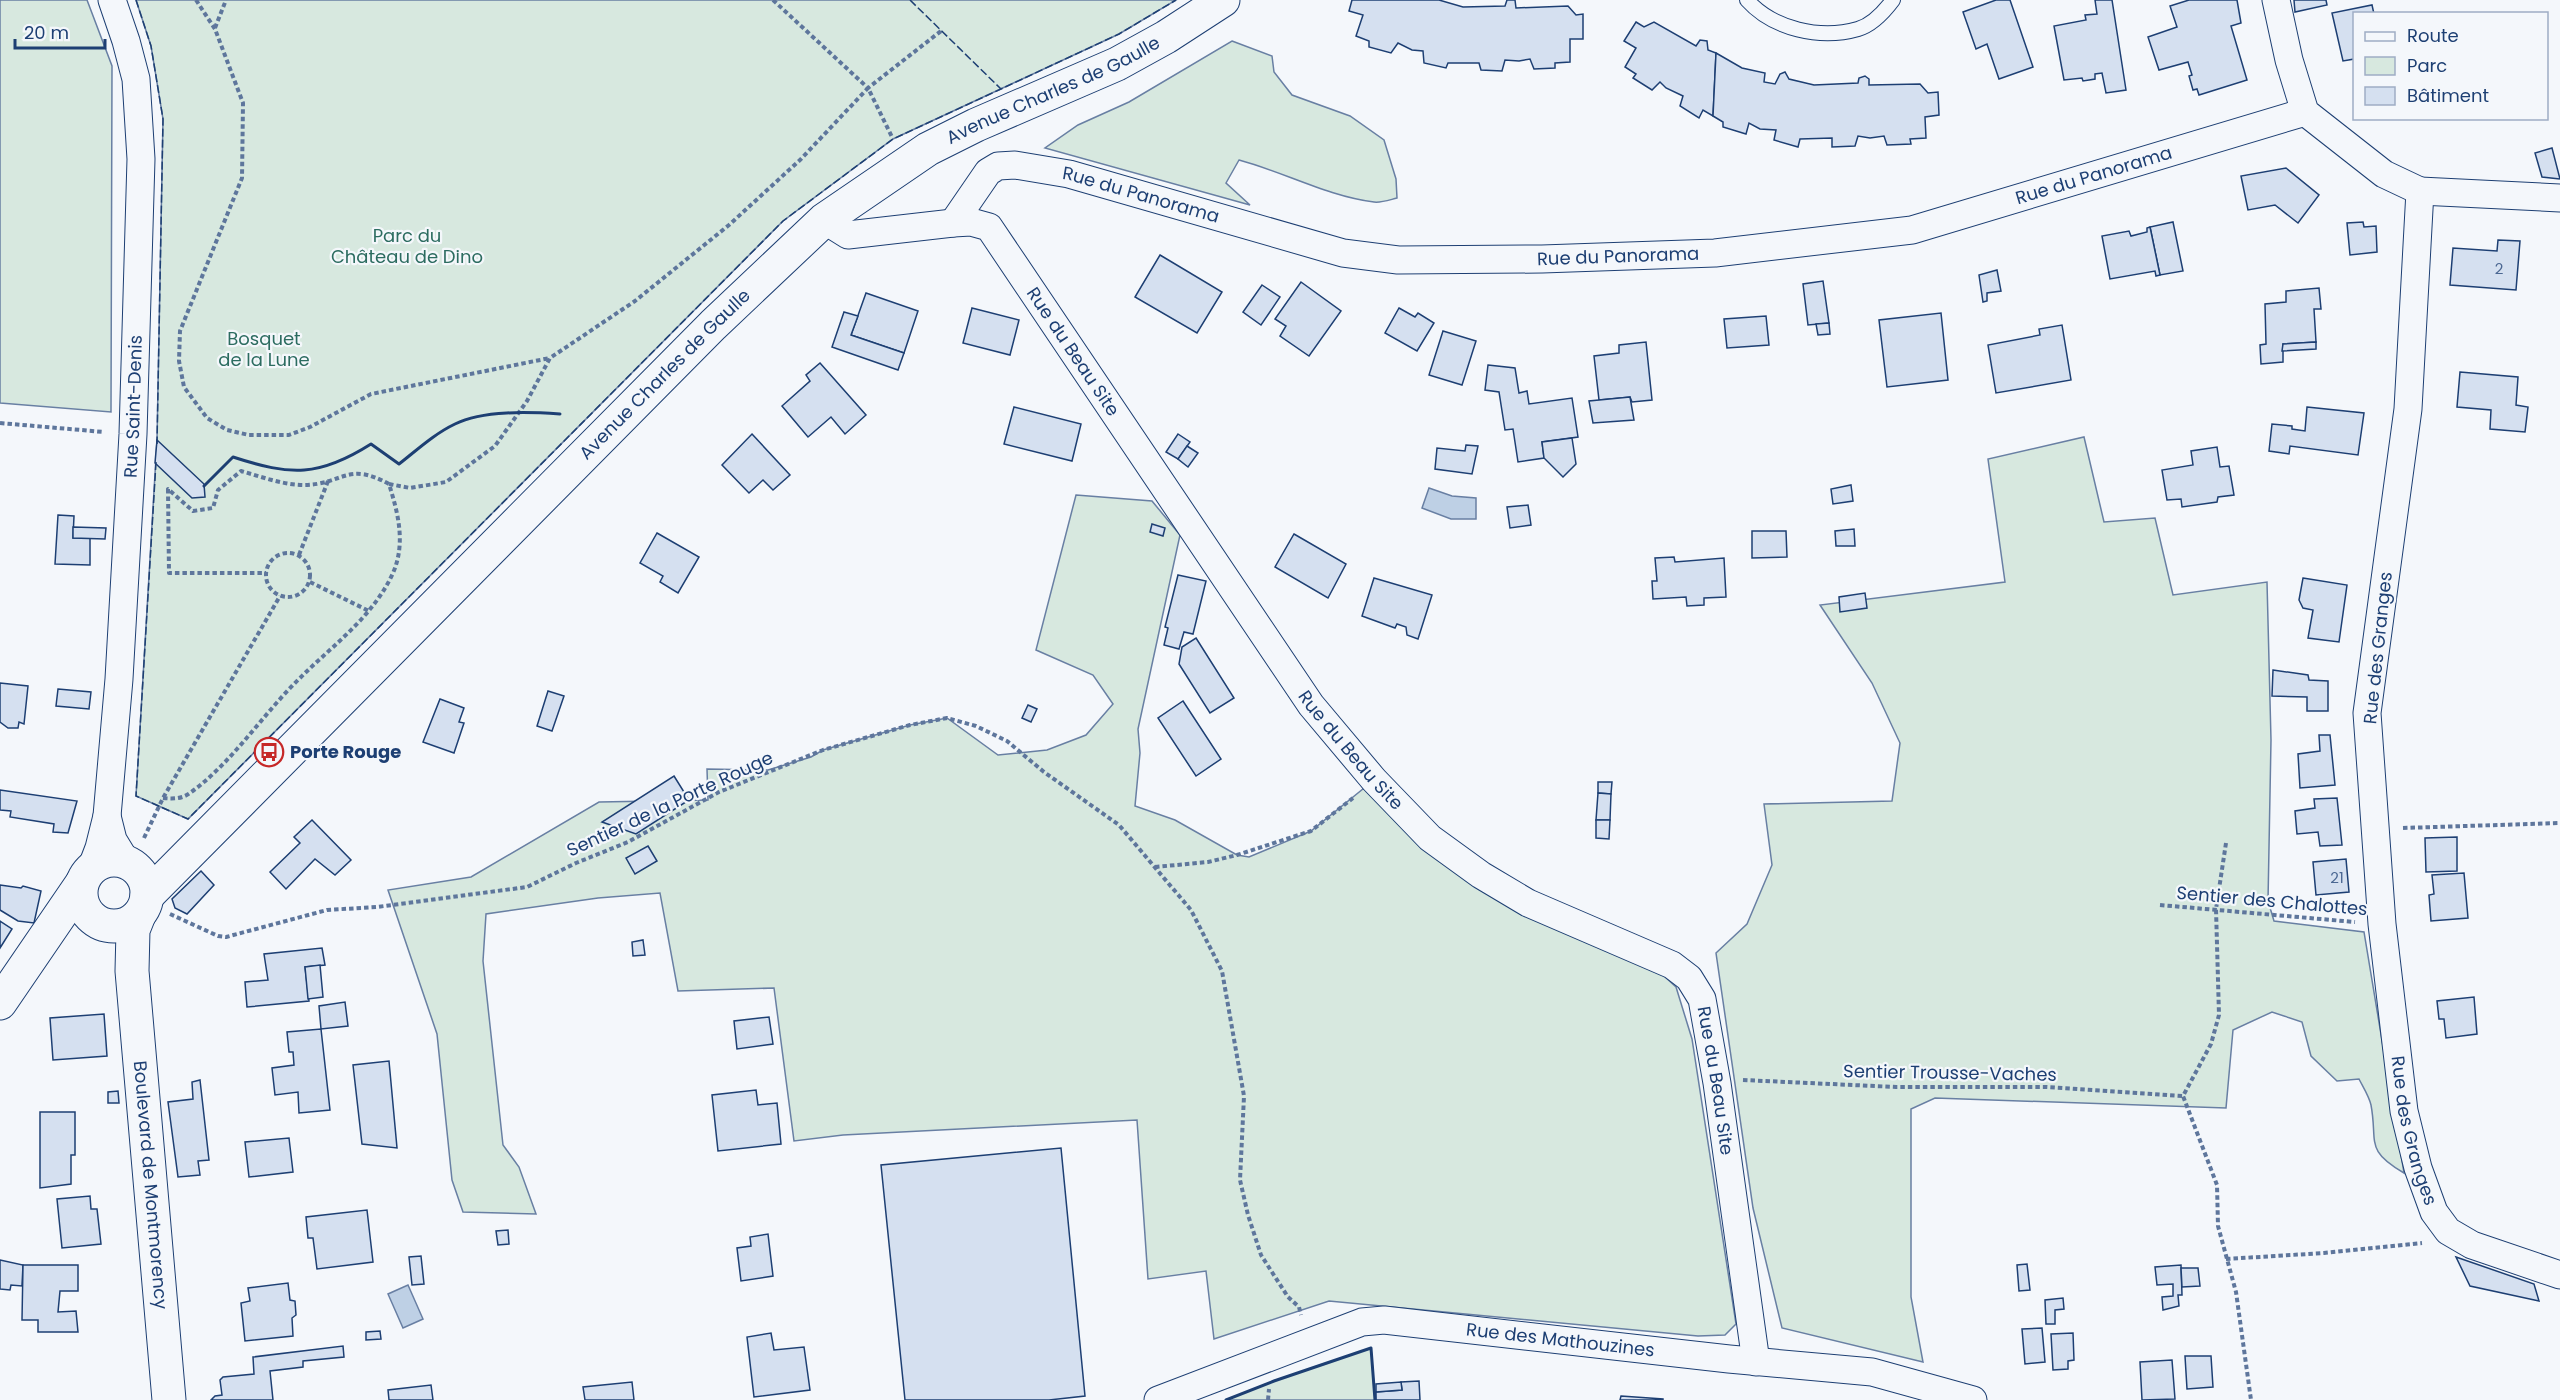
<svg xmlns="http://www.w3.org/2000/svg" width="2560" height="1400" font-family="Poppins,sans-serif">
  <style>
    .green { fill: #d7e8df; stroke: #687fa3; stroke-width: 1.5 }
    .water { fill: #bed0e5; stroke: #687fa3; stroke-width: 1.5 }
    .building { fill: #d5e0f0; stroke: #1d3f73; stroke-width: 1.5 }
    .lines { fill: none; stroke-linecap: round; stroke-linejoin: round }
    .lane-casing { stroke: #1d3f73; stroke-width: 16 }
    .street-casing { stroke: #1d3f73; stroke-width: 29 }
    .secondary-casing { stroke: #1d3f73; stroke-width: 35 }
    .path { stroke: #5e769c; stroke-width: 4; stroke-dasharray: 4.5 3; stroke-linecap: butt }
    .lane { stroke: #f4f7fb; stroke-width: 14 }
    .street { stroke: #f4f7fb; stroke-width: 27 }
    .secondary { stroke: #f4f7fb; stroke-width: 33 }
    .fence { stroke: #1d3f73; stroke-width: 1.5; stroke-dasharray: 8 3; stroke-linecap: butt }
    .wall { stroke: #1d3f73; stroke-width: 3 }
    .labels { text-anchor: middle; stroke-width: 4.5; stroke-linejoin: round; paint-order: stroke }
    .number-label { font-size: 15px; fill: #4b6792 }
    .street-label { font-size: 18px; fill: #1d3f73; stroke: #f4f7fb }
    .park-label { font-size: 18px; fill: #2c6c60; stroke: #f4f7fb }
    .poi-label { font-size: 18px; font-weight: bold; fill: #1d3f73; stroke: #f4f7fb; text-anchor: start }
  </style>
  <rect width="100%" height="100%" fill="#f4f7fb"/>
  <g class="green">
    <polygon points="0,0 87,0 112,66 111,412 0,403"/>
    <polygon points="136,0 1176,0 1119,34 893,139 783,221 188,819 136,796 157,440 163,119 151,46"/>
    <path d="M1232,41L1272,56L1274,72L1292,95L1350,116L1384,140L1396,179L1397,198C1389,200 1381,203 1374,202C1327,196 1284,172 1239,160L1226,183L1250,205L1045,148L1078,125L1129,102Z"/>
    <path d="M2084,437L2104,522L2155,518L2173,595L2267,582L2271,740L2268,901L2274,921L2364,932L2404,1173C2364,1150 2378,1142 2371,1105C2369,1096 2363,1087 2359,1079L2337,1081L2311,1056L2302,1022L2272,1012L2233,1030L2226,1108L1935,1098L1911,1109V1297L1923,1362L1782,1328L1753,1208L1716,953L1747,924L1772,865L1764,804L1892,801L1900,743L1872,683L1820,605L2005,582L1988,459Z"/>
    <polygon points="1076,495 1152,501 1180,535 1138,729 1140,753 1135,806 1175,820 1237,855 1249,857 1311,831 1374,780 1439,857 1652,965 1676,987 1692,1039 1736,1324 1725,1335 1698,1336 1329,1301 1214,1339 1206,1271 1148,1279 1137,1120 843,1135 794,1141 774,988 678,991 660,893 598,898 486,914 483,961 503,1145 519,1167 536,1214 463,1212 452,1180 437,1034 388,890 471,877 599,802 708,800 707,769 768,770 811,757 823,750 910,725 947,718 998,755 1047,750 1086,735 1113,704 1093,675 1036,650"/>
    <polygon points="1371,1348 1375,1400 1226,1400 1274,1381"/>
  </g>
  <g class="water">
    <polygon points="1429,488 1452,496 1476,498 1476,519 1451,519 1422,508"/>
    <polygon points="408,1285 423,1319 403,1328 388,1294"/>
  </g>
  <g class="building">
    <polygon points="1352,0 1439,0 1463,7 1505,6 1507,0 1515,0 1516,8 1568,6 1576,15 1583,14 1583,39 1570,39 1570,62 1555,63 1555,68 1534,69 1530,59 1519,61 1505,60 1502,71 1481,70 1479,63 1448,63 1446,68 1424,63 1423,51 1412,50 1398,43 1391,53 1369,47 1369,41 1356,36 1363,15 1349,11"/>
    <polygon points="1996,0 2010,0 2033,67 1999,79 1987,44 1976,49 1963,12"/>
    <polygon points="2095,0 2112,0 2126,90 2106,93 2102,73 2095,74 2095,79 2083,81 2082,78 2064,80 2054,26 2086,20 2085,15 2097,14"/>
    <polygon points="2189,0 2237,0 2241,23 2231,26 2247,80 2199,95 2197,89 2193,90 2189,76 2192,75 2188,62 2159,70 2148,37 2177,27 2170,6"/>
    <polygon points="2294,0 2326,0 2327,5 2295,12"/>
    <polygon points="2372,5 2374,14 2354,14 2354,59 2343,61 2332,13"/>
    <polygon points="1636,22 1644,27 1654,22 1696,46 1700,40 1707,41 1708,50 1716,53 1713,116 1703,110 1699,118 1680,106 1683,96 1666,88 1660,82 1652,90 1633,78 1636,74 1625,67 1636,48 1624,41"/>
    <polygon points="1716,53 1742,68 1765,73 1764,82 1775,84 1780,74 1785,72 1789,79 1814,85 1858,83 1859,78 1865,76 1869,79 1869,85 1920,84 1928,93 1938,92 1939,115 1925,117 1926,138 1910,139 1911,144 1887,145 1884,136 1870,138 1858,136 1855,146 1832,147 1832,138 1800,139 1798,147 1774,140 1776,130 1760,129 1749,123 1746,134 1723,127 1723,122 1713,116"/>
    <polygon points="2552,148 2560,179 2542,177 2535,153"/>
    <polygon points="2286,168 2319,195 2298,223 2275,205 2248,210 2241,176"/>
    <polygon points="2173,222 2183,271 2160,275 2150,227"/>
    <polygon points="2363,222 2364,227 2376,226 2377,252 2350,255 2347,223"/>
    <polygon points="2150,227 2160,275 2156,276 2155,271 2110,279 2102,236 2129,231 2131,236 2147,232 2147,228"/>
    <polygon points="2498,240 2520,241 2516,290 2450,285 2453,248 2497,251"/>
    <polygon points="1160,255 1222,292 1197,333 1135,297"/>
    <polygon points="1997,270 2001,291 1987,293 1987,301 1983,302 1979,275"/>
    <polygon points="1823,281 1829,323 1808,325 1803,284"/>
    <polygon points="1301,282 1341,311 1309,356 1280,336 1286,326 1275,319"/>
    <polygon points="1262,285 1280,297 1261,325 1243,312"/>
    <polygon points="2319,288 2321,309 2314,309 2316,342 2283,344 2283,362 2261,364 2260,345 2266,344 2265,304 2286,302 2286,291"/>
    <polygon points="866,293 918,311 904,353 851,335"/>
    <polygon points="972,308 1019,320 1010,355 963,343"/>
    <polygon points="1399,308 1415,317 1418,313 1434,323 1417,351 1385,333"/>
    <polygon points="844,312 858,316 851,335 904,353 898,370 832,347"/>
    <polygon points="1941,313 1948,380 1887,387 1879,320"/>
    <polygon points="1766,316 1769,345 1727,348 1724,319"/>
    <polygon points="1829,323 1830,334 1818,335 1816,324"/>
    <polygon points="2062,325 2071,380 1996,393 1988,345 2040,335 2039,329"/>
    <polygon points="1443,331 1476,341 1462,385 1429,375"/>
    <polygon points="1646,342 1652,400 1632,402 1630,397 1599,400 1594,356 1619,353 1619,345"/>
    <polygon points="2316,342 2316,349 2282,351 2283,344"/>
    <polygon points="820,363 866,415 845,434 831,417 808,437 782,406 810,381 806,375"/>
    <polygon points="1488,365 1515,368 1519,393 1527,391 1529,404 1572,398 1578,437 1542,442 1544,458 1518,462 1513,429 1505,430 1499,392 1485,390"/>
    <polygon points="2460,372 2518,377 2516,405 2528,407 2525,432 2490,429 2491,410 2457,407"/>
    <polygon points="1630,397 1634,420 1593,423 1589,401"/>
    <polygon points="1014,407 1081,424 1072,461 1004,444"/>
    <polygon points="2307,407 2364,413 2358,455 2290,446 2289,454 2269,451 2272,424 2292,426 2292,429 2305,431"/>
    <polygon points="752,434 790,475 773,490 763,480 749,493 722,465"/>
    <polygon points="1178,434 1190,442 1178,459 1166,452"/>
    <polygon points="1572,438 1576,464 1563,477 1544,458 1542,442"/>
    <polygon points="157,440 204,484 205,497 192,498 155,463"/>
    <polygon points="1466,445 1478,446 1472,474 1435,469 1437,448 1465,451"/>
    <polygon points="1187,446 1198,453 1188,467 1178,459"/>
    <polygon points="2217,447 2220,467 2229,466 2234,495 2218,497 2217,502 2182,507 2181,499 2167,500 2162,470 2193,465 2191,451"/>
    <polygon points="1851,485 1853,501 1833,504 1831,489"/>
    <polygon points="1528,505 1531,525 1510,528 1507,507"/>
    <polygon points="58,515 74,516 73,538 90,538 90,565 55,564"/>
    <polygon points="1152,524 1165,528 1163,536 1150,532"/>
    <polygon points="73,527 106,528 105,539 73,538"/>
    <polygon points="1854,529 1855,546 1836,546 1835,531"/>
    <polygon points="1752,531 1786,531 1787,557 1752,558"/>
    <polygon points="657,533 699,557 678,593 660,582 663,576 640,563"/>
    <polygon points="1294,534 1346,564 1328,598 1275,567"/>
    <polygon points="1674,557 1675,562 1724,558 1726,597 1704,598 1704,605 1687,606 1686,597 1653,599 1652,581 1657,581 1655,558"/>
    <polygon points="1178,575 1206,581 1193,634 1184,632 1179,649 1164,645 1168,628 1165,627"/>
    <polygon points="1374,578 1432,595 1418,639 1407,635 1406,627 1397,624 1395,628 1362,616"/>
    <polygon points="2303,578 2347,585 2339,642 2308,638 2313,610 2303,608 2299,600"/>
    <polygon points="1865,593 1867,608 1840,612 1839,597"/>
    <polygon points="1196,638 1234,698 1210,713 1179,664 1182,647"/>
    <polygon points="2273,670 2308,675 2309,680 2328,681 2328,711 2307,711 2307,697 2272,696"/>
    <polygon points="0,683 28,686 24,724 19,722 18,728 8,728 0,722"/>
    <polygon points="58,689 91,692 89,709 56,706"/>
    <polygon points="548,691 564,696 552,731 537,726"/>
    <polygon points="440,699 464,708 459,722 464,723 454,753 423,742"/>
    <polygon points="1183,701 1221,759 1196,776 1158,718"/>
    <polygon points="1028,705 1037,709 1031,722 1022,718"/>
    <polygon points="2319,735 2330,735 2335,785 2300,788 2298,754 2320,751"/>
    <polygon points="674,776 689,800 636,834 602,822"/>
    <polygon points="1598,782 1612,782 1611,794 1598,793"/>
    <polygon points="0,790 77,801 68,833 53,832 54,824 10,817 11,811 0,810"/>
    <polygon points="1598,793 1611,794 1610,820 1596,820"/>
    <polygon points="2337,798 2342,845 2320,846 2318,832 2297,834 2295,811 2315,808 2314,799"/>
    <polygon points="312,820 351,860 335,875 315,859 286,889 270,872 300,843 294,837"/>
    <polygon points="1596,820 1610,820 1609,839 1596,838"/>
    <polygon points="2457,837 2457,871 2426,872 2425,838"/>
    <polygon points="648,846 657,861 635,874 626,858"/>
    <polygon points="2346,859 2349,892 2316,895 2313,862"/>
    <polygon points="201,871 214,885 187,914 175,908 172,899"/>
    <polygon points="2464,873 2468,918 2431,921 2429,895 2434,894 2432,875"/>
    <polygon points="0,885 21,888 23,886 41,891 34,923 18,921 0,910"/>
    <polygon points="0,921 12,929 0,948"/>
    <polygon points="643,940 645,955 633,956 632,942"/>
    <polygon points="322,948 325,965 305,967 309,1001 247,1007 245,982 268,980 264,954"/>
    <polygon points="320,965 323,997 308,999 305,967"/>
    <polygon points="2474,997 2477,1034 2446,1038 2444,1019 2439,1019 2437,1001"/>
    <polygon points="345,1002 348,1026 321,1029 319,1006"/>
    <polygon points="104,1014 107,1056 53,1060 50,1018"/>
    <polygon points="769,1017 773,1044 737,1049 734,1021"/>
    <polygon points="321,1029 330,1110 299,1113 298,1092 275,1095 272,1068 294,1065 293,1052 289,1052 287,1032"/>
    <polygon points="389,1061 397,1148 362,1144 353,1065"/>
    <polygon points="200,1080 209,1160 198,1161 200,1175 178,1177 168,1102 193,1099 192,1082"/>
    <polygon points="756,1090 758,1105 777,1103 781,1144 718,1151 712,1095"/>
    <polygon points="118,1091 119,1103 108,1103 108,1092"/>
    <polygon points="40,1112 75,1112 75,1155 71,1155 71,1184 40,1188"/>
    <polygon points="289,1138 293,1172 249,1177 245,1142"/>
    <polygon points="1061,1148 1085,1396 1049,1400 905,1400 881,1165"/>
    <polygon points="90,1196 91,1209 97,1209 101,1244 62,1248 57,1199"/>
    <polygon points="367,1210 373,1262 317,1269 313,1238 308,1238 306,1217"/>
    <polygon points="508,1230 509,1244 498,1245 496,1231"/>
    <polygon points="768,1234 773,1276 741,1281 737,1248 751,1246 750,1237"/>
    <polygon points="421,1256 424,1284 412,1285 409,1257"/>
    <polygon points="2456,1257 2534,1284 2539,1301 2470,1286"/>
    <polygon points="0,1260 23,1265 22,1286 11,1285 10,1290 0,1289"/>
    <polygon points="2027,1264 2030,1290 2019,1291 2017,1265"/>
    <polygon points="23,1265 78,1265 78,1291 60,1291 58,1312 76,1311 78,1332 38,1332 38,1320 22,1320"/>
    <polygon points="2181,1265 2182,1295 2178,1295 2179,1306 2163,1310 2162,1297 2173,1296 2173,1284 2157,1285 2155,1267"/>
    <polygon points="2181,1268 2198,1268 2200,1286 2182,1287"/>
    <polygon points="288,1283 290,1300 295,1301 296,1315 292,1318 293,1336 245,1341 241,1303 250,1301 248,1288"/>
    <polygon points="2063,1298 2064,1309 2055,1310 2055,1324 2046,1324 2045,1300"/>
    <polygon points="2042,1328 2045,1362 2025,1364 2022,1329"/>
    <polygon points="380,1331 381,1339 366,1340 366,1332"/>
    <polygon points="771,1333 774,1350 804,1347 810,1390 754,1397 747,1337"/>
    <polygon points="2073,1333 2074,1360 2068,1361 2068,1369 2053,1370 2051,1334"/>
    <polygon points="343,1346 344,1357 303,1361 303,1367 270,1371 273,1400 211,1400 215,1396 222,1395 220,1380 223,1377 254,1374 253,1357"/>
    <polygon points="2185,1356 2211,1356 2213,1387 2187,1389"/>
    <polygon points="2172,1360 2175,1399 2142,1400 2140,1362"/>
    <polygon points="1419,1381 1420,1400 1376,1400 1376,1392 1402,1390 1401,1382"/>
    <polygon points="632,1382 634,1400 585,1400 583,1387"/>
    <polygon points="1401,1382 1402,1390 1376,1392 1376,1384"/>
    <polygon points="431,1385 433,1400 389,1400 388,1390"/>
    <polygon points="1621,1396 1663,1399 1663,1400 1620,1400"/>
  </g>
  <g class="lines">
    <g class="lane-casing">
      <path id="lane" d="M1747,0C1773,29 1820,40 1858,29C1872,25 1884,12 1893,0"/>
    </g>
    <g class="street-casing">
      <g id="street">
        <path id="s1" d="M2276,0L2289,60L2305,112L2384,174L2420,191L2408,409L2367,713L2382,924L2404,1111L2418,1168L2434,1212L2448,1231L2472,1245L2560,1275"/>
        <polyline points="2420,191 2560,198"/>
        <path id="s2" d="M824,220L848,235L953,223L971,222L989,227L1311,705L1374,780L1430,838L1481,875L1528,903L1672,965L1689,978L1702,999L1717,1083L1756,1362"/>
        <path id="s3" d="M953,223L988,172L998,166L1015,165L1069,174L1343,253L1398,260L1542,259L1715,253L1912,230L2305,112"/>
        <polyline points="107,816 113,840 127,863"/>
        <path id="s4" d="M91,869L99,848L107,816L119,679L133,434L141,159L136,79L126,41L112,0"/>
        <path id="s5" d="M1158,1400L1362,1322L1384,1320L1729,1359L1872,1372L1973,1400"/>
      </g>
    </g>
    <g class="secondary-casing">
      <g id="secondary">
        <circle cx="114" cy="893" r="33"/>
        <path id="s6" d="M147,896L713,325L824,220L928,149L976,125L1117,64L1166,37L1223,0"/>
        <path id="s7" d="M139,915L133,930L132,971L169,1400"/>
        <polyline points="0,1003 82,883"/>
      </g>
    </g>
    <g class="path">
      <polyline points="196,0 215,29 243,103 242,178 180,331 179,361 184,387 207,418 227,430 249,435 289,435 310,427 371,394 550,358"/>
      <polyline points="773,0 868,88 941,31"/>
      <polyline points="215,28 226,0"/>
      <polyline points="0,423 104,432"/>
      <polyline points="389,484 410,488 446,482 495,446 527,401 550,358 635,301 729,225 801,159 868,88 892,137"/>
      <circle cx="288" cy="575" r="22"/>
      <polyline points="299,555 328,481"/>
      <polyline points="310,582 369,611"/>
      <path d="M163,798C173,799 182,799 190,793C233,762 262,715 300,678C333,645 373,617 393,573C406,543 398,513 389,484C347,461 344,484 305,485C283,485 262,477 241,471L218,490L213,508L193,511L168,489L169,573H266"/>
      <polyline points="2403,828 2560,823"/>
      <polyline points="144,838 163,798 280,596"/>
      <polyline points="2226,843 2216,909 2219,1015 2211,1044 2183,1096 2217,1185 2218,1226 2236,1292 2251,1400"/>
      <polyline points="1155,867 1208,862 1237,855 1311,831 1353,798"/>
      <polyline points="2160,905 2355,922"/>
      <polyline points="170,914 218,936 226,937 327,910 377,907 527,887 576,863 628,842 719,792 823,750 910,725 947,718 976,726 1007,741 1044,772 1119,825 1191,910 1222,971 1244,1096 1240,1180 1248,1215 1261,1255 1288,1297 1299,1307 1301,1315"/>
      <polyline points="1743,1080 1896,1087 2046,1087 2183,1096"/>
      <polyline points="2226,1259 2324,1253 2422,1243"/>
      <polyline points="1268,1400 1269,1389"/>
    </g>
    <use href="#lane" class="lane"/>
    <use href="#street" class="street"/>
    <use href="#secondary" class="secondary"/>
    <g class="fence">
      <polyline points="136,0 151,46 163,119 157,444"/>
      <polyline points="910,0 1001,89 1119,34 1176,0"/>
      <polyline points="156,462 136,796 188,819 783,221 893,139 1001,89"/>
    </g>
    <g class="wall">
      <path d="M204,486L233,457C291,476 319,477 371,444L399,464C417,450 434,434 455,424C483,410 530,412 560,414"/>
      <polyline points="1226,1400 1274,1381 1371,1348 1375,1400"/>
    </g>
  </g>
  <defs>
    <g id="bus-ring" transform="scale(1.5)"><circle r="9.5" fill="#f4f7fb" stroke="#c62828" stroke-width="1.5"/><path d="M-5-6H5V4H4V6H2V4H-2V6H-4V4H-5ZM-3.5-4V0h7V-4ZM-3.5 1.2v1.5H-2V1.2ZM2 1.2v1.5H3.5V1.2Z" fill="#c62828"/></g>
  </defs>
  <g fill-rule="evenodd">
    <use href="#bus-ring" x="269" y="752"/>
  </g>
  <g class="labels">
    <g class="number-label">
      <text x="2499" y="274">2</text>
      <text x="2337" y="883">21</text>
    </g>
    <g class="street-label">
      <text dy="6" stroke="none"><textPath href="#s6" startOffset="1221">Avenue Charles de Gaulle</textPath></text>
      <text dy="6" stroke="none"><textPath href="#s3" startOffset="1191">Rue du Panorama</textPath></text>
      <text dy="6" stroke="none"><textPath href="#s3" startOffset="220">Rue du Panorama</textPath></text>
      <text dy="6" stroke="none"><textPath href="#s3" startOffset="706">Rue du Panorama</textPath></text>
      <text dy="6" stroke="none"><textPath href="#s2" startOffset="321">Rue du Beau Site</textPath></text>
      <text dy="6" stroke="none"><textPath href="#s6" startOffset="735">Avenue Charles de Gaulle</textPath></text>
      <text dy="6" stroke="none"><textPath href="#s4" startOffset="466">Rue Saint-Denis</textPath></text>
      <text transform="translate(2378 648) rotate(-84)" y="6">Rue des Granges</text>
      <text dy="6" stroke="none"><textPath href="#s2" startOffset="807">Rue du Beau Site</textPath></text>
      <text transform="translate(670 804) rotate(-25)" y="6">Sentier de la Porte Rouge</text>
      <text transform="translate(2272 901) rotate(5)" y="6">Sentier des Chalottes</text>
      <text transform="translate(1950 1073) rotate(1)" y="6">Sentier Trousse-Vaches</text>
      <text dy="6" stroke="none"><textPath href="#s2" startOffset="1329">Rue du Beau Site</textPath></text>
      <text dy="6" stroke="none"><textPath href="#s1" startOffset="1202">Rue des Granges</textPath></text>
      <text dy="6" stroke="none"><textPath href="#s7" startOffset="272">Boulevard de Montmorency</textPath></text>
      <text dy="6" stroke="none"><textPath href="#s5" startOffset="418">Rue des Mathouzines</textPath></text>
    </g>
    <g class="park-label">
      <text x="407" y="242">Parc du<tspan x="407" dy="21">Château de Dino</tspan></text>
      <text x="264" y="345">Bosquet<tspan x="264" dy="21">de la Lune</tspan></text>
    </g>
    <g class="poi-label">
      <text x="290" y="758">Porte Rouge</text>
    </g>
  </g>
  <rect x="2353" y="12" width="195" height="108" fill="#f4f7fb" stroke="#9eadc5" stroke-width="1.5"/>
  <rect x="2365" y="32" width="30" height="9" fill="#f4f7fb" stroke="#9eadc5" stroke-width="1.5"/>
  <text x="2407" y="42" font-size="18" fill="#1d3f73">Route</text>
  <rect x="2365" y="57" width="30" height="18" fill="#d7e8df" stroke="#9eadc5" stroke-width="1.5"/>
  <text x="2407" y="72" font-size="18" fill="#1d3f73">Parc</text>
  <rect x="2365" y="87" width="30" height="18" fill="#d5e0f0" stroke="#9eadc5" stroke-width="1.5"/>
  <text x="2407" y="102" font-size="18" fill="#1d3f73">Bâtiment</text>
  <path d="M15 39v9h90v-9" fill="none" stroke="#1d3f73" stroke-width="3"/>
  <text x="24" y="39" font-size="18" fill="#1d3f73" stroke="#f4f7fb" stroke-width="4.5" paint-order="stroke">20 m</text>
</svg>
